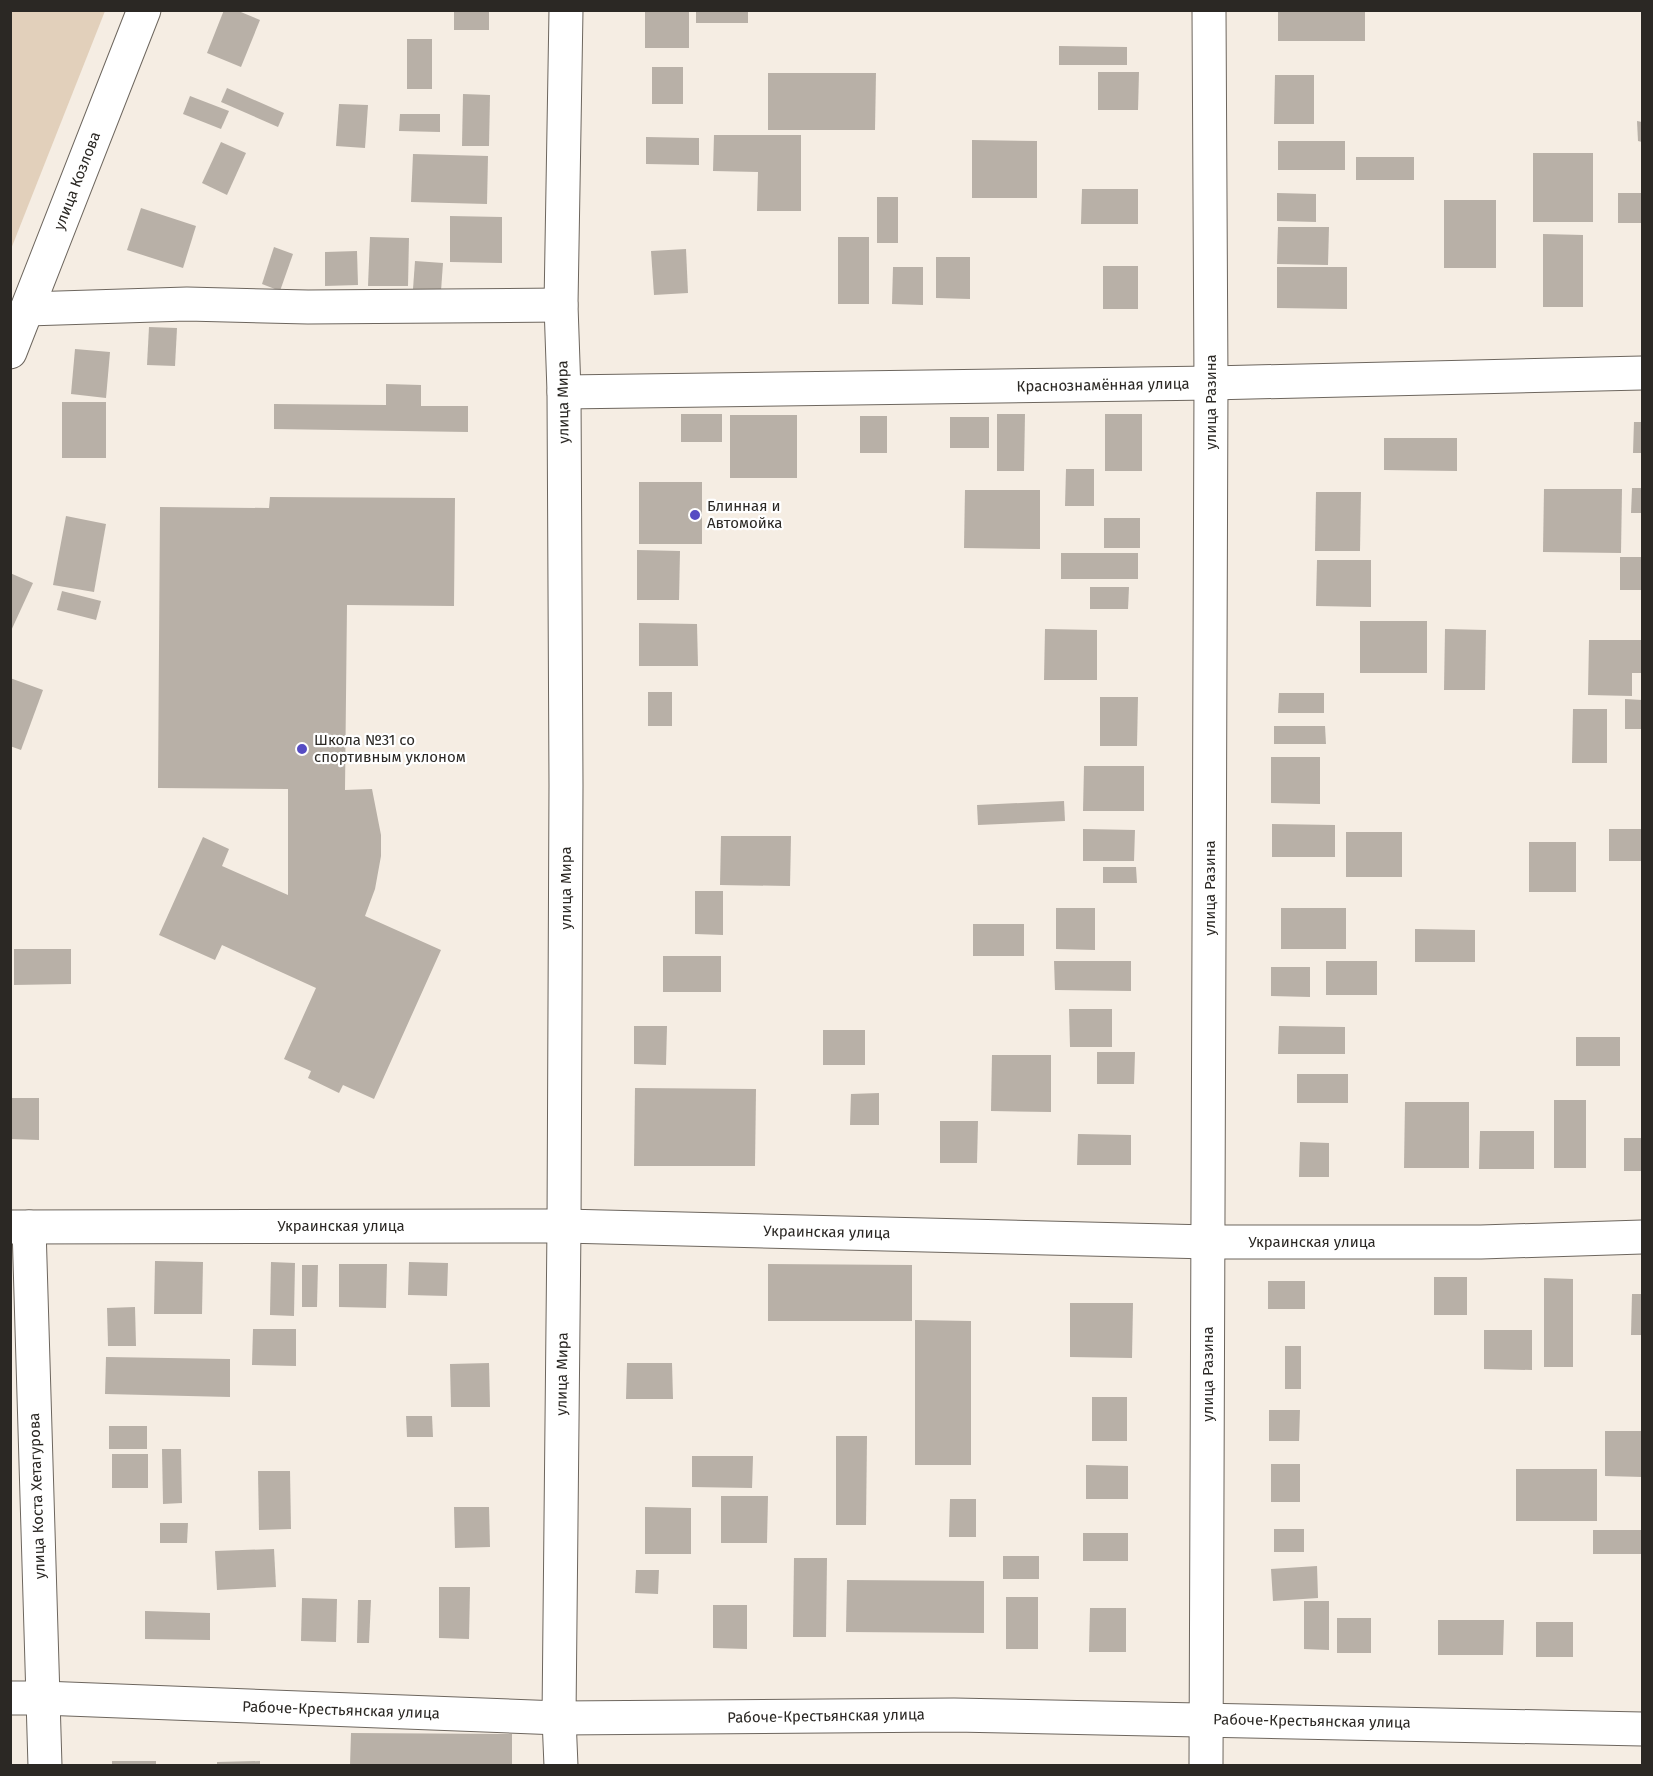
<svg xmlns="http://www.w3.org/2000/svg" width="1653" height="1776" font-family="'Fira Sans',sans-serif">
  <style>
    .green { fill: #e2d0bb }
    .building { fill: #b8b0a7 }
    .lines { fill: none; stroke-linecap: round; stroke-linejoin: round }
    .minor-casing { stroke: #6d665e; stroke-width: 35 }
    .major-casing { stroke: #6d665e; stroke-width: 35 }
    .minor { stroke: #fff; stroke-width: 33 }
    .major { stroke: #fff; stroke-width: 33 }
    .poi-dot { fill: #564cc3; stroke: #fff; stroke-width: 2 }
    .labels { text-anchor: middle; stroke-width: 4.5; stroke-linejoin: round; paint-order: stroke }
    .street-label { font-size: 15px; fill: #2b2824; stroke: #fff }
    .poi-label { font-size: 15px; fill: #2b2824; stroke: #fff; text-anchor: start }
  </style>
  <rect width="100%" height="100%" fill="#f5ede3"/>
  <polygon class="green" points="11,10 105,11 11,249 10,11"/>
  <g class="building">
    <polygon points="224,10 236,10 260,20 241,67 207,53"/>
    <rect x="454" y="10" width="35" height="20"/>
    <rect x="645" y="10" width="44" height="38"/>
    <rect x="696" y="10" width="52" height="13"/>
    <rect x="1278" y="10" width="87" height="31"/>
    <rect x="407" y="39" width="25" height="50"/>
    <polygon points="1059,46 1127,47 1127,65 1059,65"/>
    <rect x="652" y="67" width="31" height="37"/>
    <polygon points="1098,72 1139,72 1138,110 1098,110"/>
    <polygon points="768,73 876,73 875,130 768,130"/>
    <polygon points="1275,75 1314,75 1314,124 1274,124"/>
    <polygon points="227,88 284,113 278,127 221,102"/>
    <polygon points="463,94 490,95 489,146 462,146"/>
    <polygon points="190,96 229,111 221,129 183,114"/>
    <polygon points="339,104 368,105 365,148 336,146"/>
    <polygon points="400,114 440,114 440,132 399,131"/>
    <polygon points="1637,121 1642,122 1642,142 1638,141"/>
    <polygon points="714,135 801,135 801,211 757,211 758,172 713,171"/>
    <polygon points="646,137 699,138 699,165 646,164"/>
    <polygon points="972,140 1037,141 1037,198 972,198"/>
    <rect x="1278" y="141" width="67" height="29"/>
    <polygon points="221,142 246,153 227,195 202,183"/>
    <rect x="1533" y="153" width="60" height="69"/>
    <polygon points="413,154 488,156 487,204 411,202"/>
    <rect x="1356" y="157" width="58" height="23"/>
    <polygon points="1082,189 1138,189 1138,224 1081,224"/>
    <polygon points="1277,193 1316,194 1316,222 1277,221"/>
    <rect x="1618" y="193" width="24" height="30"/>
    <rect x="877" y="197" width="21" height="46"/>
    <rect x="1444" y="200" width="52" height="68"/>
    <polygon points="141,208 196,226 183,268 127,250"/>
    <polygon points="450,216 502,217 502,263 450,262"/>
    <polygon points="1278,227 1329,227 1328,265 1277,264"/>
    <polygon points="1543,234 1583,235 1583,307 1543,307"/>
    <polygon points="370,237 409,238 408,286 368,286"/>
    <rect x="838" y="237" width="31" height="67"/>
    <polygon points="274,247 293,254 280,291 262,284"/>
    <polygon points="686,249 688,293 654,295 651,251"/>
    <polygon points="357,251 358,285 325,286 325,252"/>
    <polygon points="936,257 970,257 970,299 936,298"/>
    <polygon points="415,261 443,263 441,291 413,289"/>
    <rect x="1103" y="266" width="35" height="43"/>
    <polygon points="893,267 923,267 923,305 892,304"/>
    <polygon points="1277,267 1347,267 1347,309 1277,308"/>
    <polygon points="149,327 177,328 175,366 147,365"/>
    <polygon points="75,349 110,352 106,398 71,394"/>
    <polygon points="386,384 421,385 421,406 468,406 468,432 274,429 274,404 386,405"/>
    <rect x="62" y="402" width="44" height="56"/>
    <rect x="681" y="414" width="41" height="28"/>
    <polygon points="997,414 1025,414 1024,471 997,471"/>
    <rect x="1105" y="414" width="37" height="57"/>
    <rect x="730" y="415" width="67" height="63"/>
    <rect x="860" y="416" width="27" height="37"/>
    <rect x="950" y="417" width="39" height="31"/>
    <polygon points="1634,422 1642,422 1642,453 1633,453"/>
    <polygon points="1384,438 1457,438 1457,471 1384,470"/>
    <polygon points="1066,469 1094,469 1094,506 1065,506"/>
    <rect x="639" y="482" width="63" height="62"/>
    <polygon points="1632,488 1642,488 1642,513 1631,513"/>
    <polygon points="1544,489 1622,489 1621,553 1543,552"/>
    <polygon points="965,490 1040,490 1040,549 964,548"/>
    <polygon points="1316,492 1361,492 1360,551 1315,551"/>
    <polygon points="270,497 455,498 454,606 347,605 345,790 372,789 381,835 381,856 375,889 365,916 441,950 374,1099 343,1085 339,1093 308,1078 311,1071 284,1059 316,988 222,945 215,960 159,935 203,837 229,849 222,866 288,895 288,789 158,788 160,507 269,508"/>
    <polygon points="66,516 106,524 94,592 53,585"/>
    <rect x="1104" y="518" width="36" height="30"/>
    <polygon points="637,550 680,551 679,600 637,600"/>
    <rect x="1061" y="553" width="77" height="26"/>
    <rect x="1620" y="557" width="22" height="33"/>
    <polygon points="1317,560 1371,560 1371,607 1316,606"/>
    <polygon points="10,573 33,583 10,633"/>
    <polygon points="1090,587 1129,587 1128,609 1090,609"/>
    <polygon points="62,591 101,601 96,620 57,610"/>
    <rect x="1360" y="621" width="67" height="52"/>
    <polygon points="639,623 697,624 698,666 639,666"/>
    <polygon points="1045,629 1097,630 1097,680 1044,680"/>
    <polygon points="1445,629 1486,630 1485,690 1444,690"/>
    <polygon points="1589,640 1642,640 1642,673 1632,673 1632,696 1588,695"/>
    <polygon points="10,678 43,690 21,750 10,746"/>
    <rect x="648" y="692" width="24" height="34"/>
    <polygon points="1279,693 1324,693 1324,713 1278,713"/>
    <polygon points="1100,697 1138,697 1137,746 1100,746"/>
    <polygon points="1625,699 1642,700 1642,729 1625,729"/>
    <polygon points="1573,709 1607,709 1607,763 1572,763"/>
    <polygon points="1274,726 1325,726 1326,744 1274,744"/>
    <polygon points="1271,757 1320,757 1320,804 1271,803"/>
    <polygon points="1084,766 1144,766 1144,811 1083,811"/>
    <polygon points="1064,801 1065,821 978,825 977,805"/>
    <polygon points="1272,824 1335,825 1335,857 1272,857"/>
    <polygon points="1083,829 1135,830 1134,861 1083,861"/>
    <rect x="1609" y="829" width="33" height="32"/>
    <rect x="1346" y="832" width="56" height="45"/>
    <polygon points="721,836 791,836 790,886 720,885"/>
    <rect x="1529" y="842" width="47" height="50"/>
    <polygon points="1103,867 1136,867 1137,883 1103,883"/>
    <polygon points="695,891 723,891 723,935 695,934"/>
    <polygon points="1056,908 1095,908 1095,950 1056,949"/>
    <rect x="1281" y="908" width="65" height="41"/>
    <rect x="973" y="924" width="51" height="32"/>
    <polygon points="1415,929 1475,930 1475,962 1415,962"/>
    <polygon points="14,949 71,949 71,984 14,985"/>
    <rect x="663" y="956" width="58" height="36"/>
    <polygon points="1054,961 1131,961 1131,991 1055,990"/>
    <rect x="1326" y="961" width="51" height="34"/>
    <polygon points="1271,967 1310,967 1310,997 1271,996"/>
    <polygon points="1069,1009 1112,1009 1112,1047 1070,1047"/>
    <polygon points="634,1026 667,1026 666,1065 634,1064"/>
    <polygon points="1279,1026 1345,1027 1345,1054 1278,1054"/>
    <rect x="823" y="1030" width="42" height="35"/>
    <rect x="1576" y="1037" width="44" height="29"/>
    <polygon points="1097,1052 1135,1052 1134,1084 1097,1084"/>
    <polygon points="992,1055 1051,1055 1051,1112 991,1111"/>
    <rect x="1297" y="1074" width="51" height="29"/>
    <polygon points="635,1088 756,1089 755,1166 634,1166"/>
    <polygon points="879,1093 879,1125 850,1125 851,1094"/>
    <polygon points="10,1098 39,1098 39,1140 10,1139"/>
    <rect x="1554" y="1100" width="32" height="68"/>
    <polygon points="1405,1102 1469,1102 1469,1168 1404,1168"/>
    <polygon points="940,1121 978,1121 977,1163 940,1163"/>
    <polygon points="1480,1131 1534,1131 1534,1169 1479,1169"/>
    <polygon points="1078,1134 1131,1135 1131,1165 1077,1165"/>
    <rect x="1624" y="1138" width="18" height="33"/>
    <polygon points="1300,1142 1329,1143 1329,1177 1299,1177"/>
    <polygon points="155,1261 203,1262 202,1314 154,1314"/>
    <polygon points="271,1262 295,1263 294,1316 270,1315"/>
    <polygon points="409,1262 448,1263 447,1296 408,1295"/>
    <polygon points="339,1264 387,1264 386,1308 339,1307"/>
    <polygon points="768,1264 912,1265 912,1321 768,1321"/>
    <polygon points="302,1265 318,1265 317,1307 302,1307"/>
    <rect x="1434" y="1277" width="33" height="38"/>
    <polygon points="1544,1278 1573,1279 1573,1367 1544,1367"/>
    <rect x="1268" y="1281" width="37" height="28"/>
    <polygon points="1632,1294 1642,1294 1642,1335 1631,1335"/>
    <polygon points="1070,1303 1133,1303 1132,1358 1070,1357"/>
    <polygon points="135,1307 136,1346 108,1346 107,1308"/>
    <polygon points="915,1320 971,1321 971,1465 915,1465"/>
    <polygon points="253,1329 296,1329 296,1366 252,1365"/>
    <polygon points="1484,1330 1532,1330 1532,1370 1484,1369"/>
    <rect x="1285" y="1346" width="16" height="43"/>
    <polygon points="106,1357 230,1359 230,1397 105,1394"/>
    <polygon points="489,1363 490,1407 451,1407 450,1364"/>
    <polygon points="627,1363 672,1363 673,1399 626,1399"/>
    <rect x="1092" y="1397" width="35" height="44"/>
    <polygon points="1269,1410 1300,1410 1299,1441 1269,1441"/>
    <polygon points="406,1416 432,1416 433,1437 407,1437"/>
    <rect x="109" y="1426" width="38" height="23"/>
    <polygon points="1605,1431 1642,1431 1642,1477 1605,1476"/>
    <polygon points="836,1436 867,1436 866,1525 836,1525"/>
    <polygon points="162,1449 181,1449 182,1503 163,1504"/>
    <rect x="112" y="1454" width="36" height="34"/>
    <polygon points="692,1456 753,1456 752,1488 692,1487"/>
    <rect x="1271" y="1464" width="29" height="38"/>
    <polygon points="1086,1465 1128,1466 1128,1499 1086,1499"/>
    <rect x="1516" y="1469" width="81" height="52"/>
    <polygon points="258,1471 290,1471 291,1529 259,1530"/>
    <polygon points="721,1496 768,1496 767,1543 721,1543"/>
    <polygon points="950,1499 976,1499 976,1537 949,1537"/>
    <polygon points="454,1507 489,1507 490,1547 455,1548"/>
    <polygon points="645,1507 691,1508 691,1554 645,1554"/>
    <polygon points="160,1523 188,1523 187,1543 160,1543"/>
    <rect x="1274" y="1529" width="30" height="23"/>
    <rect x="1593" y="1530" width="49" height="24"/>
    <rect x="1083" y="1533" width="45" height="28"/>
    <polygon points="274,1549 276,1587 217,1590 215,1551"/>
    <rect x="1003" y="1556" width="36" height="23"/>
    <polygon points="794,1558 827,1558 826,1637 793,1637"/>
    <polygon points="1317,1566 1318,1598 1273,1601 1271,1569"/>
    <polygon points="636,1570 659,1570 658,1594 635,1593"/>
    <polygon points="847,1580 984,1581 984,1633 846,1632"/>
    <polygon points="439,1587 470,1587 469,1639 439,1638"/>
    <rect x="1006" y="1597" width="32" height="52"/>
    <polygon points="302,1598 337,1599 336,1642 301,1641"/>
    <polygon points="358,1600 371,1600 369,1643 357,1643"/>
    <polygon points="1304,1601 1329,1601 1329,1650 1304,1649"/>
    <polygon points="713,1605 747,1605 747,1649 713,1648"/>
    <polygon points="1090,1608 1126,1608 1126,1652 1089,1652"/>
    <polygon points="145,1611 210,1613 210,1640 145,1639"/>
    <rect x="1337" y="1618" width="34" height="35"/>
    <polygon points="1438,1620 1504,1620 1503,1655 1438,1655"/>
    <rect x="1536" y="1622" width="37" height="35"/>
    <polygon points="351,1733 512,1734 512,1766 350,1766"/>
    <rect x="112" y="1761" width="44" height="5"/>
    <polygon points="260,1761 260,1766 217,1766 217,1762"/>
  </g>
  <g class="lines">
    <g class="minor-casing">
      <g id="minor">
        <polyline points="27,309 187,304 308,307 561,305"/>
        <polyline points="10,352 144,10"/>
        <polyline points="564,392 1211,383 1642,373"/>
        <polyline points="10,1227 564,1226 1209,1242 1481,1242 1642,1237"/>
        <polyline points="29,1227 45,1766"/>
        <polyline points="10,1698 42,1698 559,1718 954,1715 1642,1729"/>
        <polyline points="1206,1766 1211,383 1209,10"/>
      </g>
    </g>
    <g class="major-casing">
      <polyline id="major" points="561,1766 559,1718 564,1226 566,785 564,392 561,305 566,10"/>
    </g>
    <use href="#minor" class="minor"/>
    <use href="#major" class="major"/>
  </g>
  <g class="poi-dot">
    <circle cx="695" cy="515" r="6"/>
    <circle cx="302" cy="749" r="6"/>
  </g>
  <g class="labels">
    <g class="street-label">
      <text transform="translate(77 181) rotate(-69)" y="5">улица Козлова</text>
      <text transform="translate(1103 385) rotate(-1)" y="5">Краснознамённая улица</text>
      <text transform="translate(563 402) rotate(-91)" y="5">улица Мира</text>
      <text transform="translate(1211 402) rotate(-90)" y="5">улица Разина</text>
      <text transform="translate(566 888) rotate(-90)" y="5">улица Мира</text>
      <text transform="translate(1210 888) rotate(-90)" y="5">улица Разина</text>
      <text x="341" y="1231">Украинская улица</text>
      <text transform="translate(827 1232) rotate(1)" y="5">Украинская улица</text>
      <text x="1312" y="1247">Украинская улица</text>
      <text transform="translate(562 1374) rotate(-89)" y="5">улица Мира</text>
      <text transform="translate(1208 1374) rotate(-90)" y="5">улица Разина</text>
      <text transform="translate(37 1496) rotate(-92)" y="5">улица Коста Хетагурова</text>
      <text transform="translate(341 1710) rotate(2)" y="5">Рабоче-Крестьянская улица</text>
      <text transform="translate(826 1716) rotate(-1)" y="5">Рабоче-Крестьянская улица</text>
      <text transform="translate(1312 1721) rotate(1)" y="5">Рабоче-Крестьянская улица</text>
    </g>
    <g class="poi-label">
      <text x="707" y="511">Блинная и<tspan x="707" dy="17">Автомойка</tspan></text>
      <text x="314" y="745">Школа №31 со<tspan x="314" dy="17">спортивным уклоном</tspan></text>
    </g>
  </g>
  <rect width="1653" height="1776" fill="none" stroke="#2b2824" stroke-width="24"/>
</svg>
